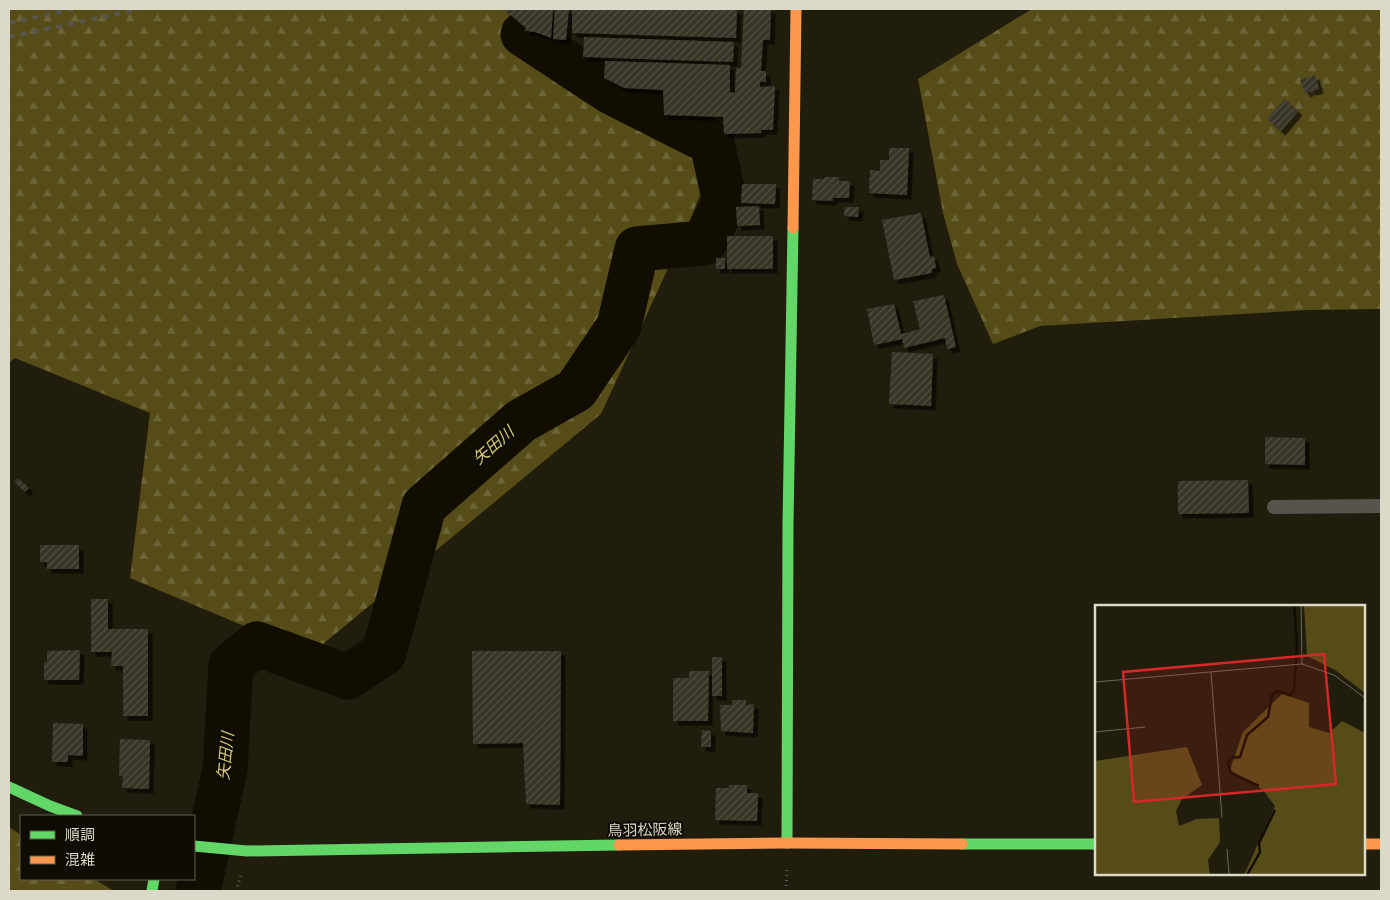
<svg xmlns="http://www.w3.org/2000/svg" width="1390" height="900" font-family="Cabin,'Noto Sans JP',sans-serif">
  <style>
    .forest { fill: url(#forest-firs) }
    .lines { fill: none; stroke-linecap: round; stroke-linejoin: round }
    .river { stroke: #110d01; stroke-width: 45 }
    .building { fill: url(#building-hatch); filter: url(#shadow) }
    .path { stroke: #5c5b53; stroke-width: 3; stroke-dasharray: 1 4; stroke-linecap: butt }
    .lane { stroke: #56544d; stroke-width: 14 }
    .fast { stroke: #63d668; stroke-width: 11 }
    .slow { stroke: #ff974d; stroke-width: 11 }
    .rail { stroke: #57554c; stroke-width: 4; stroke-dasharray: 6 6; stroke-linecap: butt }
    .labels { text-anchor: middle; stroke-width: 4; stroke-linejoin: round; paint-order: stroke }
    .street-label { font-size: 15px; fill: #dcd9c8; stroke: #0e0c03 }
    .water-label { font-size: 16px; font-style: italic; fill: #d9c975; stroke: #0e0c03 }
    .inset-river { fill: none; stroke: #110d01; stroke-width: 2.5 }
    .inset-road { fill: none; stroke: #6b6857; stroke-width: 1 }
    .view { fill: #d62828; fill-opacity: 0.15; stroke: #d62828; stroke-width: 2.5 }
    .inset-edge { fill: none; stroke: #dcd9c8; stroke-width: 2.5 }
  </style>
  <defs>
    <pattern id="forest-firs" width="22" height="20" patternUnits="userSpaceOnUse" patternTransform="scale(1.25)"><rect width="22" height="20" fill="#554c18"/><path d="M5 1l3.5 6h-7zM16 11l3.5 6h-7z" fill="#6d6538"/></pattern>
    <pattern id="building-hatch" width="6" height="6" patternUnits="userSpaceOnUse" patternTransform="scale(1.25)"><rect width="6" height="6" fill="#373427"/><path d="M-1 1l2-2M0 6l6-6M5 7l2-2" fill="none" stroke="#535145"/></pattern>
    <filter id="shadow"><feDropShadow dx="4.5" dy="4.5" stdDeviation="0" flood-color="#0009"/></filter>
  </defs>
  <rect width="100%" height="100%" fill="#201d0c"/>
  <g class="forest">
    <polygon points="9,9 506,9 714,160 688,225 601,414 311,654 130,578 150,413 15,358 9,363"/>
    <polygon points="1032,9 1381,9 1381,309 1310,310 1040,326 993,344 957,264 943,213 918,79"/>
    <polygon points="9,827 21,835 21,879 94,879 114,891 9,891"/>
  </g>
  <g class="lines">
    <polyline class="river" points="198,891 225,769 231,665 257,644 348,677 384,653 424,506 521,421 576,390 619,326 637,249 704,243 725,202 712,143 611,92 523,34"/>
  </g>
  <g class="building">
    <polygon points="503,9 553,9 551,38 535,32 525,31 526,28"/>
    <polygon points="555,9 569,9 566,40 553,39"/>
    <polygon points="572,9 737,9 736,38 572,33"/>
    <polygon points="744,9 771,9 770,40 763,40 761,71 766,71 766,82 760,82 760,87 775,86 773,130 761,130 761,133 724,134 723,117 664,115 663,90 624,88 604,78 605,61 730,65 730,92 735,93 736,68 741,68"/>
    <polygon points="584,37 734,42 733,62 583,57"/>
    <polygon points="1315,75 1319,89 1305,93 1300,80"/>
    <polygon points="1285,99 1298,111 1281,131 1267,119"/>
    <polygon points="889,148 909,148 907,195 869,193 870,170 880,171 880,160 889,160"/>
    <polygon points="824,177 839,177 839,181 850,181 849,198 833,198 833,201 812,200 813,179 824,179"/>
    <polygon points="742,184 776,184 775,204 741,203"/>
    <polygon points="759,206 760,225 737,226 736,207"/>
    <polygon points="845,207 859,207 858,217 844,216"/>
    <polygon points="921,213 930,257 934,256 936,268 932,269 932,273 894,280 882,220"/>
    <rect x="727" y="236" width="46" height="33"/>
    <rect x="716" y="258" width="9" height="11"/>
    <polygon points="944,295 956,347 947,349 945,338 904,348 902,339 874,345 867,309 894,304 901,334 920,329 913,301"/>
    <polygon points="892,352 933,354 931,406 889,404"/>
    <polygon points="1265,437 1305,438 1305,465 1265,464"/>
    <polygon points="18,478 29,488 25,492 14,482"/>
    <polygon points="1248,480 1249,513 1178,514 1178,481"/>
    <polygon points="40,545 79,545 79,569 47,569 47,562 40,562"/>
    <polygon points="91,599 108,599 108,629 148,629 148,716 123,716 123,666 111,666 112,652 91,652"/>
    <polygon points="80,650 79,680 44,680 44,662 47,662 47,651"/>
    <polygon points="472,651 561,651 560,805 526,804 523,743 473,744"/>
    <rect x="712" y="657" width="10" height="39"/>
    <polygon points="689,671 709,671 708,721 673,721 673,678 689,678"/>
    <polygon points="732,700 746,700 746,705 754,704 753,733 721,731 720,705 732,705"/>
    <polygon points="53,723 83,724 83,756 68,755 68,762 52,762"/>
    <polygon points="702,730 711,731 711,747 701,747"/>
    <polygon points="120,739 150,740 149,789 122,788 123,776 119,776"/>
    <polygon points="729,785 747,785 747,793 758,793 757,821 715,820 716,788 729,788"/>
  </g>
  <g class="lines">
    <g class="path">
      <polyline points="236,891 241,875"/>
      <polyline points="786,891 787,869"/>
    </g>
    <polyline class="lane" points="1274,507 1381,506"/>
    <g class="fast">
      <polyline points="9,787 50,806 77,816"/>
      <polyline points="787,843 788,524 793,228"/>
      <polyline points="962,844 1096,844"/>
      <polyline points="194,846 247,851 619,845"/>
      <polyline points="152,891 154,879"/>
    </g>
    <g class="slow">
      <polyline points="793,228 796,9"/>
      <polyline points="1364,844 1381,844"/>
      <polyline points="619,845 787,843 962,844"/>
    </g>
    <g class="rail">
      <polyline points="9,23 74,9"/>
      <polyline points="9,37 140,9"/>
    </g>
  </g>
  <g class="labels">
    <g class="street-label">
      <text transform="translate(645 830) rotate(-1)" y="5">鳥羽松阪線</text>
    </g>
    <g class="water-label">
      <text transform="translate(493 445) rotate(-41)" y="6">矢田川</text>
      <text transform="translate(225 756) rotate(-84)" y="6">矢田川</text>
    </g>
  </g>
  <g transform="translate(1095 605)">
    <rect width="270" height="270" fill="#201d0c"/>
    <path d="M209,0H270V88L240,65L212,51ZM187,89L214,98V122L234,128L247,116L270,128V270H149L180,201L168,185L135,165L148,127ZM92,142L107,180L87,194L81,206L84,221L102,214L124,213L125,237L113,255L115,270H0V156Z" fill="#554c18"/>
    <path class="inset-river" d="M164,181L136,168L133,160L135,153L145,152L152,130L173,112L177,90L182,86L195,90L199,86L202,39L199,0M152,270L165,247L164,238L180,205"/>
    <path class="inset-road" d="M206,0L207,59M116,67L127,213M0,77L207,59L239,70L270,93M0,127L50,122M132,244L134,270"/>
    <path class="view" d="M229,49L241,179L39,197L28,67Z"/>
    <rect width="270" height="270" class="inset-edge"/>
  </g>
  <rect width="1390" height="900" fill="none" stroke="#dcd9c8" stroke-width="20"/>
  <rect x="20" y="815" width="175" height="65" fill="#0e0c03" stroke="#605e52"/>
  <rect x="30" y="831" width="25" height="8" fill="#63d668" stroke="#605e52"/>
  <text x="65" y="840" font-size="15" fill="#dcd9c8">順調</text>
  <rect x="30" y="856" width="25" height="8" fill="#ff974d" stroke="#605e52"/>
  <text x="65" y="865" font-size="15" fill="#dcd9c8">混雑</text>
</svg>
